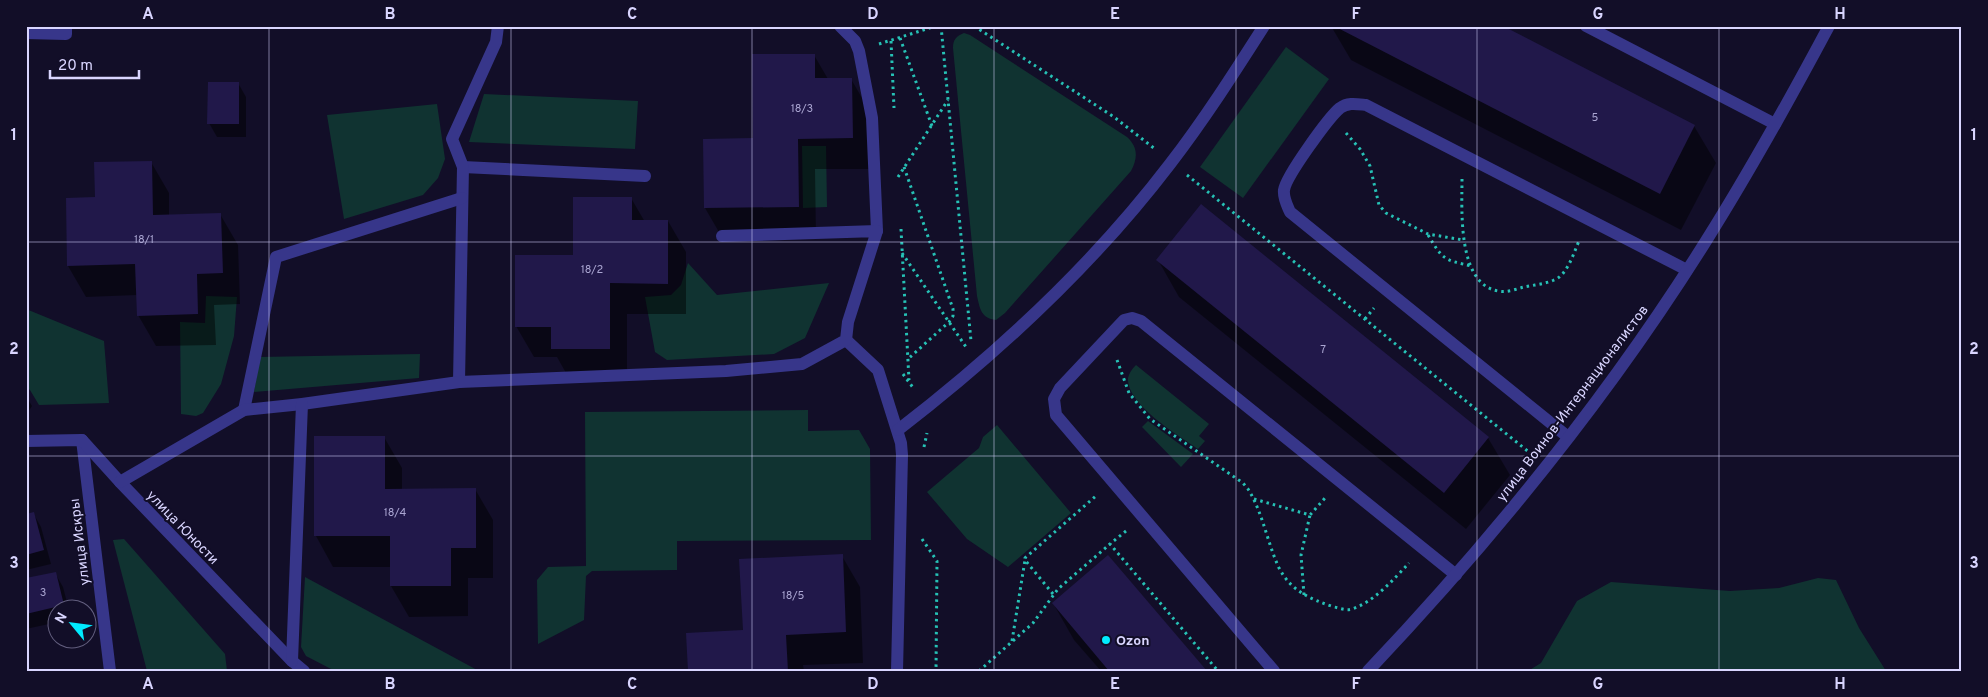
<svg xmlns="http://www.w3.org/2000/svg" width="1988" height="697" font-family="Overpass,sans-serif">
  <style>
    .green { fill: #103331 }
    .shadow { fill: #0007 }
    .building { fill: #21184a }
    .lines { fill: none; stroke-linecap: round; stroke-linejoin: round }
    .path { stroke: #26c1b5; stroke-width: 3; stroke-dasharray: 2.5 4; stroke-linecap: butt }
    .minor { stroke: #37368a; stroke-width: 12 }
    .grid { fill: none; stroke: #d9d5ff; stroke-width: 1; stroke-opacity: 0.55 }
    .poi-dot { fill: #01ebff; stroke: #120e28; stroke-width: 2 }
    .labels { text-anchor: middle; stroke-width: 4; stroke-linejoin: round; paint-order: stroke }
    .number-label { font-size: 11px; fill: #aba6d2 }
    .street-label { font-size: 14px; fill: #d9d5ff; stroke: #120e28 }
    .poi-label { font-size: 14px; font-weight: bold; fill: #d9d5ff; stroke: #120e28; text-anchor: start }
    .neatline { fill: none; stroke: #d9d5ff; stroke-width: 2 }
    .grid-label { font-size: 16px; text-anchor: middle; font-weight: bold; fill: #d9d5ff }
  </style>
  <rect width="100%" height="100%" fill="#120e28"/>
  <g class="green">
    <path d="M964,33L970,35L1127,137C1138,147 1138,158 1131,171L1005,313L996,320C981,318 980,309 977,296L953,48C953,40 956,36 964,33Z"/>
    <polygon points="1286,47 1329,79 1243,198 1200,167"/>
    <polygon points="484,94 638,101 635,149 469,142"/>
    <polygon points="437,104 445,159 438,178 423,195 344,219 327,115"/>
    <polygon points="802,146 826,146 827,207 803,208"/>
    <polygon points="688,263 717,295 829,283 805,338 774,354 667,360 655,352 645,297 671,295 681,285"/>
    <polygon points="206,296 237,297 234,336 221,384 203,413 196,416 181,414 180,322 205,323"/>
    <polygon points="26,309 104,341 109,403 39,405 30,390 26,387"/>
    <polygon points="420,354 419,378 254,392 260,357"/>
    <path d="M1136,365L1209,424L1199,436L1205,441L1198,449C1179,436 1126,404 1128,378C1129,373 1132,369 1136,365Z"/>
    <polygon points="808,410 808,431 859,430 870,449 871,540 677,541 677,570 592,571 586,576 584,620 538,644 537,580 548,567 586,566 585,412"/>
    <polygon points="1148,421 1193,454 1181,467 1142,427"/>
    <polygon points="997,425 1071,513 1008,567 967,539 927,492 979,448 983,437"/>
    <polygon points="124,539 225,654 227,671 147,671 113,540"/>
    <polygon points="305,577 479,671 335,671 306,656 301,647"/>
    <polygon points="1818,578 1836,580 1859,628 1886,671 1528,671 1541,663 1577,601 1611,582 1730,591 1779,588"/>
  </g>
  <g class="shadow">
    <polygon points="1331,26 1501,26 1694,126 1716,163 1681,230 1351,60"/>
    <polygon points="814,55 828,79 851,79 869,110 870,169 815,169 816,238 723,239 705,208 705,140 754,140"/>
    <polygon points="238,83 246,97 246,137 217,137 209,123"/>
    <polygon points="151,162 169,193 169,215 220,214 238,245 240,304 214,305 216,345 156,346 138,315 137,295 86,297 68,266 96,198"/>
    <polygon points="631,198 645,222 668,221 686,252 686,314 627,314 627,379 570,380 557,357 534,357 516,326 574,256"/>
    <polygon points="1202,206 1488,438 1510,475 1466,529 1179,297 1158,260"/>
    <polygon points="26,396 32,406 26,415"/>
    <polygon points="384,437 402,468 402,490 475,489 493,520 493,578 468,578 468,616 409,617 391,586 391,567 333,567 316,536 315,438"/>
    <polygon points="33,513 41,527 51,564 26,570 26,515"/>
    <polygon points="842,556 860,587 863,663 803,665 804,671 689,671 744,632"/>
    <polygon points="55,573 63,587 69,610 58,610 58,622 26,629 26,580"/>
    <polygon points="1053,603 1205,671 1101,671 1074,640"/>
  </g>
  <g class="building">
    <polygon points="1334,26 1503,26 1695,125 1660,194"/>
    <polygon points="752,54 815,54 815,78 852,78 853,138 798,139 799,207 704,208 703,139 753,138"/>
    <polygon points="208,82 239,82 239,124 207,124"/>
    <polygon points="152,161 153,215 221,213 223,273 197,274 198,314 137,316 135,264 67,266 66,198 95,197 94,162"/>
    <polygon points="573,197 632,197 632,220 668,220 668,284 610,283 610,349 551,349 551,327 515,327 515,255 573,255"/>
    <polygon points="1201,204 1489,437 1444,493 1156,260"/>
    <polygon points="314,436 385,436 385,489 476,488 476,548 451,548 451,586 390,586 390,536 314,536"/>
    <polygon points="34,512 44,550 26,555 26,514"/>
    <polygon points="843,554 846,632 786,635 788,671 688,671 686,633 743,630 739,559"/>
    <polygon points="1108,555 1207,671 1109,671 1052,603"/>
    <polygon points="56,572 64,605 26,614 26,578"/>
  </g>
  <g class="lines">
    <g class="path">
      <polyline points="941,26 971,341"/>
      <polyline points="974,26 1114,117 1155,149"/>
      <polyline points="900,38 932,126"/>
      <polyline points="891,41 894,108"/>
      <polyline points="879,44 936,26"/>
      <polyline points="1346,133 1360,149 1370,166 1379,205 1386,213 1428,234 1463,240"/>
      <polyline points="904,167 953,309 953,316 949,322 908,359"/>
      <polyline points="1187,175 1530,453"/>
      <polyline points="898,177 948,100"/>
      <path d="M1462,179C1462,209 1457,284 1498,291C1507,293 1516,289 1524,287C1534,285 1545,284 1554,280C1568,275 1574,251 1580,239"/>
      <polyline points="901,229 909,380"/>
      <path d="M1428,235C1443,260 1444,260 1472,266"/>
      <polyline points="902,253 966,347"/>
      <polyline points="1365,319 1374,308"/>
      <path d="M1117,360L1129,393L1150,419L1243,483L1248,489C1263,513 1267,542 1279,568C1291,591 1310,599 1334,607C1340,608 1346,611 1352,609C1374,602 1394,579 1409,563"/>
      <polyline points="903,374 914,389"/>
      <polyline points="924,447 927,433"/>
      <polyline points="1254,499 1310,515 1325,498"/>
      <polyline points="1126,531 1110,544 1218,671"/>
      <polyline points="922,539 937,561 936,671"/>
      <polyline points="1053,594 1025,560 1025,558 1097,495"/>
      <polyline points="1304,595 1301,555 1310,515"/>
      <polyline points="1012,641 1025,560"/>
      <polyline points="979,671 1033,623 1058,589 1110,544"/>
    </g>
    <g class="minor">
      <polyline points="840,26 855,41 859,51 872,118 877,231"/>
      <polyline points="1586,26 1775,124"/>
      <polyline points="26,33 66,34 66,26"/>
      <polyline points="463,167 645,176"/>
      <polyline points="846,340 878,370 901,443 902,455 897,671"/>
      <polyline points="459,382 463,167 452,139 496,42 498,26"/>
      <polyline points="244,410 276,257 462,198"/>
      <path d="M898,430C998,353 1093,265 1170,164C1204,120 1234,73 1264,26"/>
      <path d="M1568,437L1290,212C1287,205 1283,198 1284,190C1286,176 1329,117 1340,108C1348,102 1357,104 1366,105L1687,270"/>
      <polyline points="82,440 110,671"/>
      <polyline points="26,441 82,440 120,482 292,661 304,671"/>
      <polyline points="120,482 244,410 302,404 459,382 726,371 802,364 846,340 848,322 877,231 722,236"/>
      <polyline points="292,661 302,404"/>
      <polyline points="1274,671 1056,415 1054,399 1060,388 1124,320 1132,318 1141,321 1456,575"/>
      <path d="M1368,671C1493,539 1609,396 1706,241C1750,171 1790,99 1829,26"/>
    </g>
  </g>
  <path class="grid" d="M269,26V671M511,26V671M752,26V671M994,26V671M1236,26V671M1477,26V671M1719,26V671M26,242H1962M26,456H1962"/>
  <circle class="poi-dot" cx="1106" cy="640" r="5"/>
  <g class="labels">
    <g class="number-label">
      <text x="802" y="112">18/3</text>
      <text x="1595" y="121">5</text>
      <text x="144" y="243">18/1</text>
      <text x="592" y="273">18/2</text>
      <text x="1323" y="353">7</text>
      <text x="395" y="516">18/4</text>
      <text x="43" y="596">3</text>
      <text x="793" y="599">18/5</text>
    </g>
    <g class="street-label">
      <text transform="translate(1572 403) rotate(-53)" y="5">улица Воинов-Интернационалистов</text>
      <text transform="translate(183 527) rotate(46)" y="5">улица Юности</text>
      <text transform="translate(79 542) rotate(-97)" y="5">улица Искры</text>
    </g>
    <g class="poi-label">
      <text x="1116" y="645">Ozon</text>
    </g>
  </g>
  <rect width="1988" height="697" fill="none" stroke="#120e28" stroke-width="55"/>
  <g transform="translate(72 624) rotate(299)"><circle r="24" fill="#120e28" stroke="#625e7e"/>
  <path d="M0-4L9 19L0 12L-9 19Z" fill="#01ebff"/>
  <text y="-8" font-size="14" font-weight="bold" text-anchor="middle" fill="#d9d5ff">N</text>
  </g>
  <path d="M50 70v8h89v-8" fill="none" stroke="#d9d5ff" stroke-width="2.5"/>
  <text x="58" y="70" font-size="15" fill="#d9d5ff" stroke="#120e28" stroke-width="4" paint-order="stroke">20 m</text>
  <rect x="28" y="28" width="1932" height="642" class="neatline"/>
  <g class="grid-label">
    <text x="148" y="19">A</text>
    <text x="390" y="19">B</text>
    <text x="632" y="19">C</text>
    <text x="873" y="19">D</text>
    <text x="1115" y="19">E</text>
    <text x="1356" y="19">F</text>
    <text x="1598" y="19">G</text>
    <text x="1840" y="19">H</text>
    <text x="14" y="140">1</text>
    <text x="1974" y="140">1</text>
    <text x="14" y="354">2</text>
    <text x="1974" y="354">2</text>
    <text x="14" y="568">3</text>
    <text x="1974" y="568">3</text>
    <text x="148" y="689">A</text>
    <text x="390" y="689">B</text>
    <text x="632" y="689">C</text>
    <text x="873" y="689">D</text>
    <text x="1115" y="689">E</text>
    <text x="1356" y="689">F</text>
    <text x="1598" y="689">G</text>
    <text x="1840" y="689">H</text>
  </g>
</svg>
